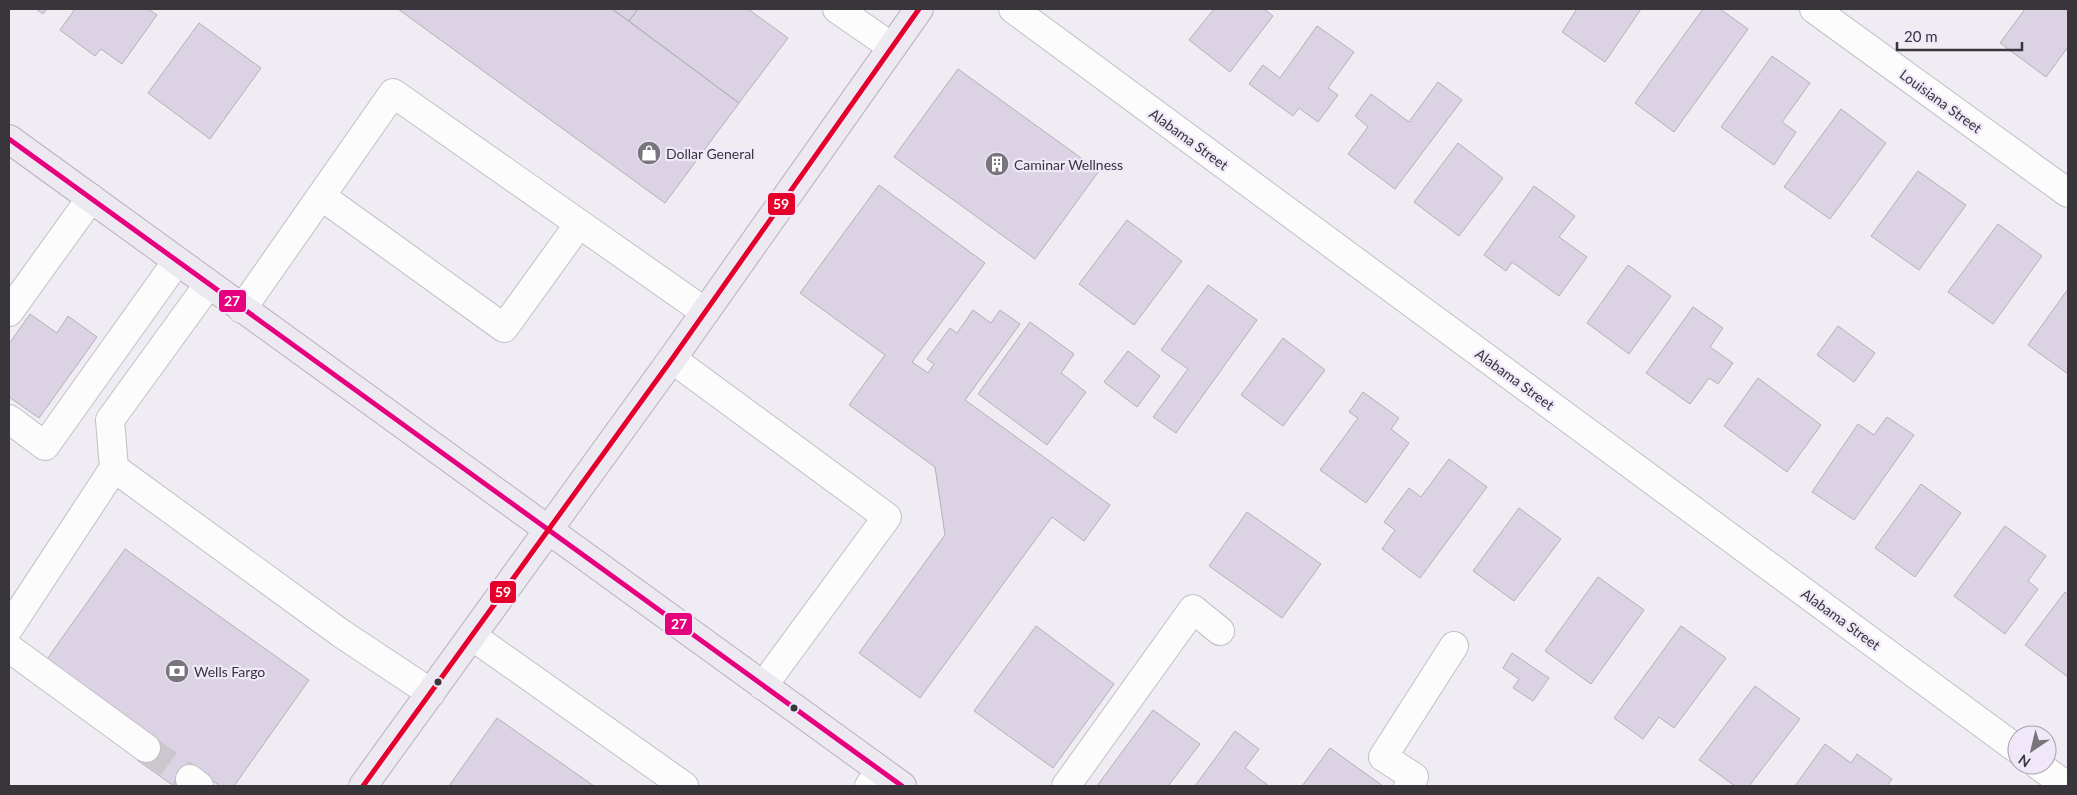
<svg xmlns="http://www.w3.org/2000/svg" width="2077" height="795" viewBox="0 0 2077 795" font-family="Lato,sans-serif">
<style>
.building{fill:#dbd3e3;stroke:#b3b0b6}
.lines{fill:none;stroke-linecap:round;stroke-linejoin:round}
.minor-tunnel{stroke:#cbc7cf;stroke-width:28;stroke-dasharray:28 14;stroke-linecap:butt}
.minor-casing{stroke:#c2bfc5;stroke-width:30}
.major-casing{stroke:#b8b0bf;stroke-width:30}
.minor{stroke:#fdfcfd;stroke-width:28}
.major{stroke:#ede9f1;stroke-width:28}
.bus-1-casing{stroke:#f0e8f8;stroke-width:9}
.bus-2-casing{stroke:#f0e8f8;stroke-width:9}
.bus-1{stroke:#e5007d;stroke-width:5}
.bus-2{stroke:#e4002b;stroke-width:5}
.bus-dot{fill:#38353b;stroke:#f0e8f8;stroke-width:2}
.labels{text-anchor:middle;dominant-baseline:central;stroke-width:4.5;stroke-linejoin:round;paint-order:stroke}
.street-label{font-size:14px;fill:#38353b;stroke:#f0e8f8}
.poi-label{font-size:14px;fill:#38353b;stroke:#f0e8f8;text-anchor:start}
.line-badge{stroke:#f0e8f8;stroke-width:2}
.badge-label{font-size:14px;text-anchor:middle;font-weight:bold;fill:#fff}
</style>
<rect width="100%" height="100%" fill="#f0ecf4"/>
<!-- building -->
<path class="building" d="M36,9H47L43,14Z
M75,9H148L157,15L122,64L101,49L95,56L60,30Z
M398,9H612L739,103L665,203Z
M612,9H638L629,21Z
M638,9H748L788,38L739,103L629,21Z
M1214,9H1264L1273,16L1230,72L1189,40Z
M1577,9H1641L1605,62L1562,32Z
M1703,9H1720L1748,29L1674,132L1635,103Z
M2025,9H2068V47L2046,77L2000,43Z
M199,23L261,68L210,139L148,93Z
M1317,26L1354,52L1328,88L1338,95L1318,122L1299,108L1293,116L1249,84L1263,65L1280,78Z
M1772,56L1810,83L1782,122L1796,132L1774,165L1721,127Z
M958,69L1099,171L1035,259L894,157Z
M1438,82L1462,100L1395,189L1348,154L1368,127L1355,116L1371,94L1409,122Z
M1841,109L1886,143L1830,219L1784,187Z
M1458,143L1503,178L1459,236L1414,202Z
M1918,171L1966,205L1919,270L1871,236Z
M879,185L985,263L912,362L928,373L934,364L927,359L950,328L957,333L973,310L991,323L1000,310L1020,324L965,400L1110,505L1084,541L1052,517L920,698L859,653L945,535L935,467L849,405L885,355L800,293Z
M1534,186L1575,216L1559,237L1587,257L1559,296L1512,262L1506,271L1484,255Z
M1127,220L1182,261L1134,325L1079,284Z
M1998,224L2042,256L1993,324L1948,292Z
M1628,265L1671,296L1629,354L1587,323Z
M1208,285L1257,320L1176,433L1153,417L1188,369L1161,350Z
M2068,289V374L2028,345Z
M1693,307L1723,328L1710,347L1733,363L1718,384L1709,378L1690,404L1646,373Z
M30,314L57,333L68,316L97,337L39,418L9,397V344Z
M1030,322L1074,354L1061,373L1086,392L1047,445L978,394Z
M1838,326L1875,353L1854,382L1817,355Z
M1283,338L1325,370L1283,426L1241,395Z
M1128,351L1160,376L1137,407L1104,382Z
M1758,378L1821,425L1787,472L1724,426Z
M1363,392L1399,418L1391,429L1409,443L1366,503L1320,470L1358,418L1349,412Z
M1887,417L1914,435L1854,520L1812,492L1858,424L1874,435Z
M1449,459L1487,487L1420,578L1382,549L1395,530L1384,522L1409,488L1421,497Z
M1921,484L1961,513L1915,577L1875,548Z
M1519,508L1561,539L1514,601L1473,571Z
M1247,512L1321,564L1282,618L1209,566Z
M2005,526L2046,556L2028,581L2038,589L2005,634L1954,596Z
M125,549L309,680L234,786H220L197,770L185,786H174L137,760L153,738L45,662Z
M1598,577L1644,610L1591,684L1545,651Z
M2065,592L2068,595V677L2025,645Z
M1036,626L1114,684L1053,768L974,711Z
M1681,626L1726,658L1674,728L1659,717L1643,739L1614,718Z
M1512,653L1549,678L1533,701L1513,688L1519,679L1503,668Z
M1755,686L1800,719L1749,786H1735L1699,760Z
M1153,710L1200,744L1168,786H1097Z
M497,718L594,786H449Z
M1235,731L1259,749L1245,768L1269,786H1195Z
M1825,744L1851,763L1857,754L1892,779L1887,786H1795Z
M1330,748L1383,786H1302Z"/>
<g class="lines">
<!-- minor-tunnel -->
<path class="minor-tunnel" d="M146,748L190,779"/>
<!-- minor casing -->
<g class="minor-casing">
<path id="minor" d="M837,9L892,47
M1013,9L2017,749
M1814,9L2068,193
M321,196L504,328L579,224
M242,309L393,93L705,312
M9,312L91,198
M672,359L887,517L763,686
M9,419L45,446L177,261
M114,468L342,634L431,693
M9,628L114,468L110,420L208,285
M472,636L684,786
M9,648L146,748
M2038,765L2067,786
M190,779L199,786
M869,786L880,771
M1066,786L1193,609L1220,631
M1408,786L1414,777L1383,757L1454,646"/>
</g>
<!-- major casing -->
<g class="major-casing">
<path id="major" d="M9,139L902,786
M363,786L672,359L919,9"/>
</g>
<!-- minor -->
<use href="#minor" class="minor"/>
<!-- major -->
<use href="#major" class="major"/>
<!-- bus-1 casing -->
<g class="bus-1-casing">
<path id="bus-1" d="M9,139L902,786"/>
</g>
<!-- bus-2 casing -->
<g class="bus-2-casing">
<path id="bus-2" d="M363,786L672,359L919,9"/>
</g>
<!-- bus-1 -->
<use href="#bus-1" class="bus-1"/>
<!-- bus-2 -->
<use href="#bus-2" class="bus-2"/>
</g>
<!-- icons -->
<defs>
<g id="shop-disc" transform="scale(1.25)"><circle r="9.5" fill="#78757c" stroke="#f0e8f8"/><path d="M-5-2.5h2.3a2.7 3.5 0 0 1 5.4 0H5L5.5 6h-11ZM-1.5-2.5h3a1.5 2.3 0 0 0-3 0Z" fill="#fff"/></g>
<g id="building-disc" transform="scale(1.25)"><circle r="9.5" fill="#78757c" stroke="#f0e8f8"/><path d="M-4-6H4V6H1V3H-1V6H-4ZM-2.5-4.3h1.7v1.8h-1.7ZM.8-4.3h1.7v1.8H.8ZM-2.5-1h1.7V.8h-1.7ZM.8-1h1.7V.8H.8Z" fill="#fff"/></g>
<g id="bank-disc" transform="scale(1.25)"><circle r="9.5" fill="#78757c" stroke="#f0e8f8"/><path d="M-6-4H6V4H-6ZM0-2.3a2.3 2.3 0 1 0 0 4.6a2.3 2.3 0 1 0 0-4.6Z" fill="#fff"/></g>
</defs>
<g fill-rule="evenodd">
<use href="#shop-disc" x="649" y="153"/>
<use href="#building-disc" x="997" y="164"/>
<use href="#bank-disc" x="177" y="671"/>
</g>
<!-- markers -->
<g class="bus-dot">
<circle cx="438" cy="682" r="4.5"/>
<circle cx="794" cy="708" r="4.5"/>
</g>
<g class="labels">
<!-- street labels -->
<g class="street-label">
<text transform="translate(1941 101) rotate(36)">Louisiana Street</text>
<text transform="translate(1189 139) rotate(36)">Alabama Street</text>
<text transform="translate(1515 379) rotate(36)">Alabama Street</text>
<text transform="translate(1841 619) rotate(36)">Alabama Street</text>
</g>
<!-- poi labels -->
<g class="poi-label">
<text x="666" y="153">Dollar General</text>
<text x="1014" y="164">Caminar Wellness</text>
<text x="194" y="671">Wells Fargo</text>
</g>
</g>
<g class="line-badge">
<rect x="767" y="192" width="29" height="24" rx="5" fill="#e4002b"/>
<rect x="218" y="289" width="29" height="24" rx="5" fill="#e5007d"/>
<rect x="489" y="580" width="28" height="24" rx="5" fill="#e4002b"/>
<rect x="664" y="612" width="29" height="24" rx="5" fill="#e5007d"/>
</g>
<g class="badge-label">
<text x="781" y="209">59</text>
<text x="232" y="306">27</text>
<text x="503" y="597">59</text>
<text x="679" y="629">27</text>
</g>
<!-- border -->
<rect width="2077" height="795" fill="none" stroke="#38353b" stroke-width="20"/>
<!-- north arrow -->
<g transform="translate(2032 750) rotate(215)"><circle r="24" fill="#f0e8f8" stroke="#a6a0ac"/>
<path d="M0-4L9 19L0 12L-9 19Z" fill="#78757c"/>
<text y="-8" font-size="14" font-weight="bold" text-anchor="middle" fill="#38353b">N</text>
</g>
<!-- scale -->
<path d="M1897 42v8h125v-8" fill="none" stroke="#38353b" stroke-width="2.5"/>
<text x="1904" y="42" font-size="15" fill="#38353b" stroke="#f0e8f8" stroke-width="4" paint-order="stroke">20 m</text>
</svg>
